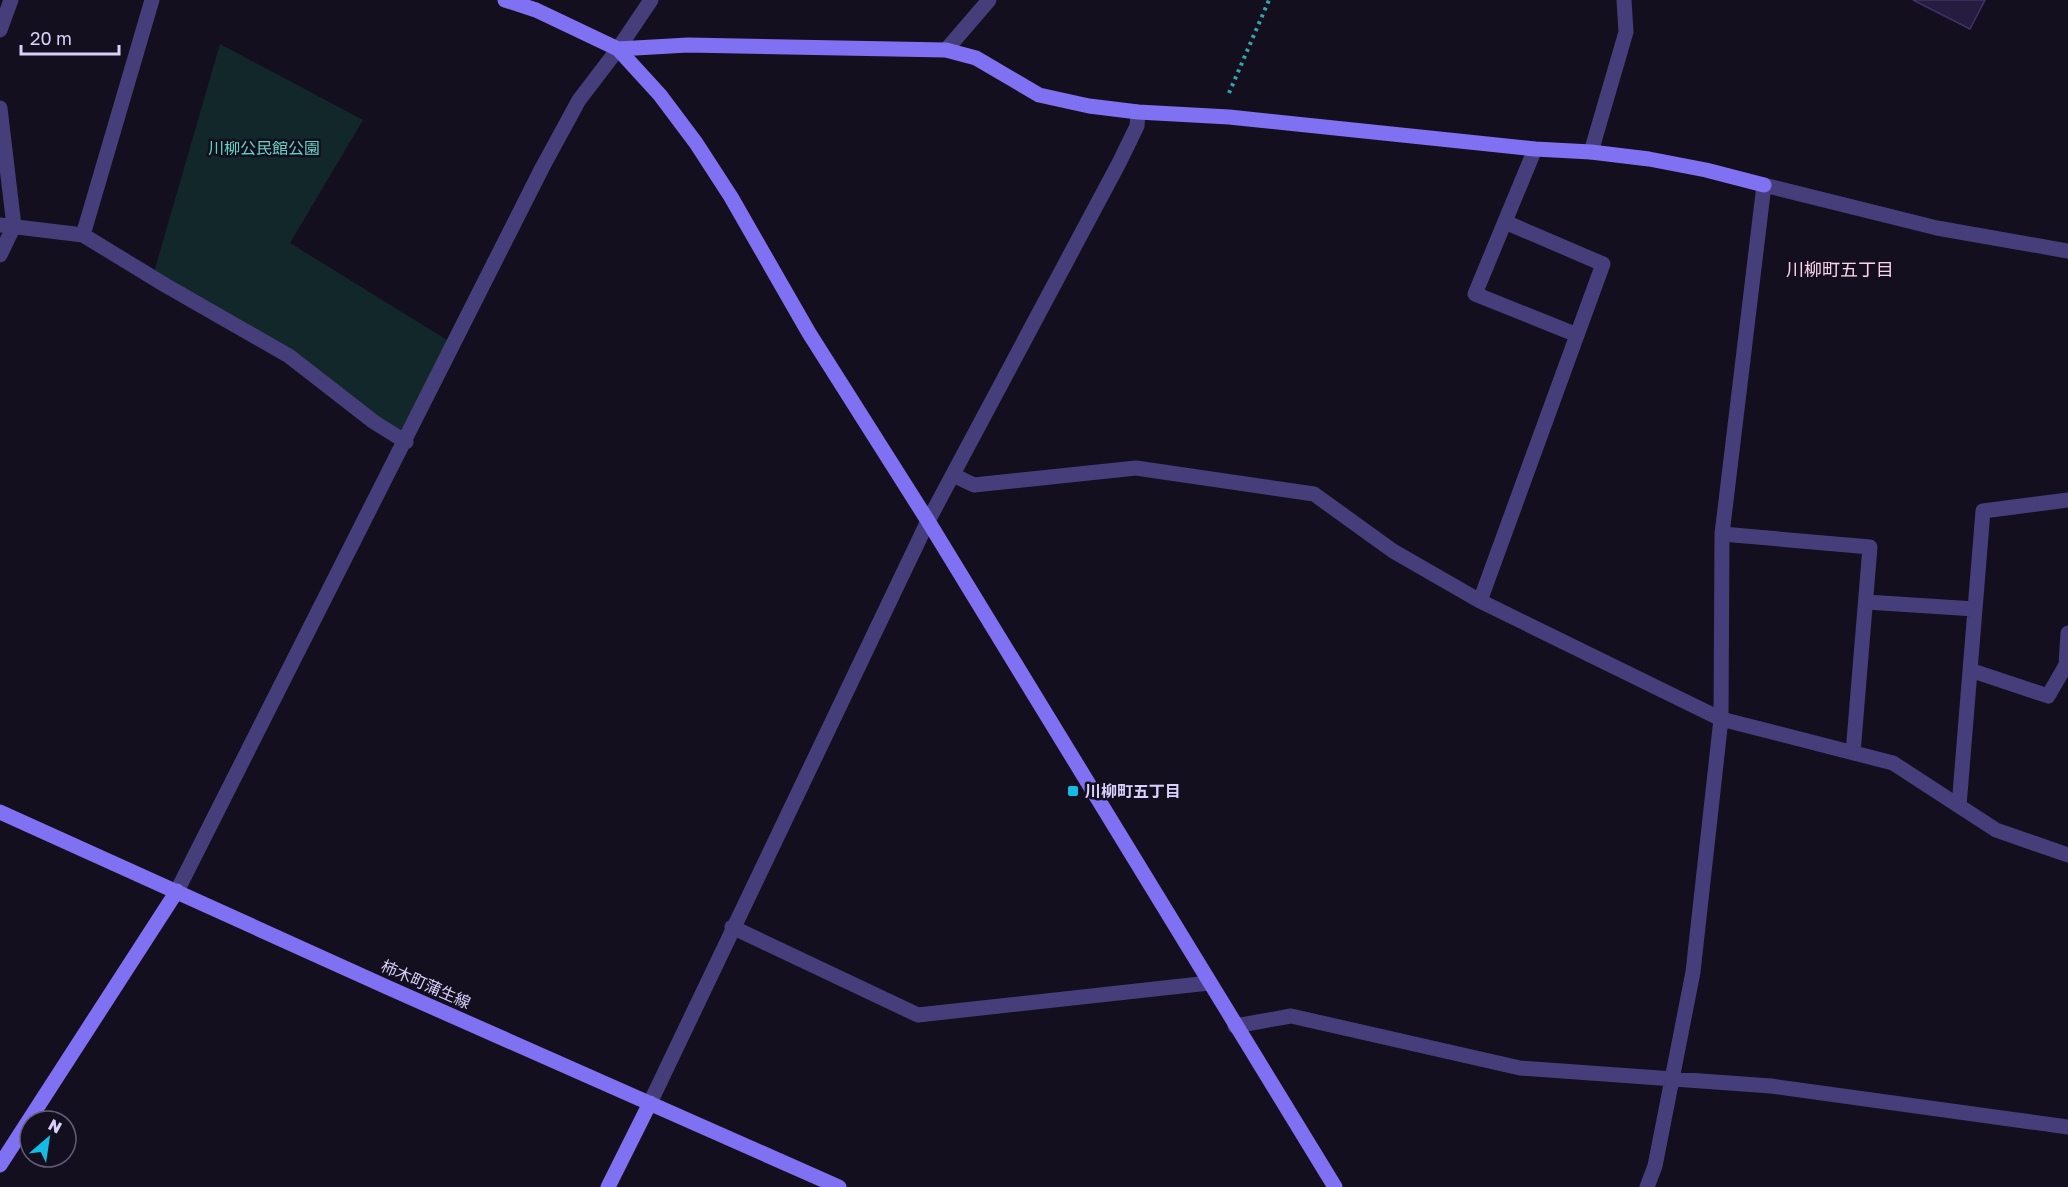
<svg xmlns="http://www.w3.org/2000/svg" width="2068" height="1187" viewBox="0 0 2068 1187" font-family="'Golos Text','Noto Sans JP',sans-serif">
<style>
.green{fill:#122729}
.building{fill:#261c3f;stroke:#413168;stroke-width:1.5}
.lines{fill:none;stroke-linecap:round;stroke-linejoin:round}
.path{stroke:#39a4a7;stroke-width:4;stroke-dasharray:3 4.5;stroke-linecap:butt}
.lane{stroke:#463e7a;stroke-width:15}
.street{stroke:#463e7a;stroke-width:15}
.secondary{stroke:#8071f2;stroke-width:15}
.poi-dot{fill:#14bce3;stroke:#130f1f;stroke-width:2}
.labels{text-anchor:middle;dominant-baseline:central;stroke-width:5;stroke-linejoin:round;paint-order:stroke}
.park-label{font-size:16px;fill:#64d4c2;stroke:#130f1f}
.poi-label{font-size:16px;font-weight:bold;fill:#dad1fb;stroke:#130f1f;text-anchor:start}
.street-label{font-size:16px;fill:#dad1fb;stroke:#130f1f}
.neighbourhood-label{font-size:18px;fill:#fbd3e9;stroke:#130f1f}
</style>
<rect width="100%" height="100%" fill="#130f1f"/>
<!-- green -->
<path class="green" d="M220,44L363,120L290,243L452,343L403,434L154,272Z"/>
<!-- building -->
<path class="building" d="M1913,0H1985L1970,29Z"/>
<g class="lines">
<!-- path -->
<path class="path" d="M1229,93L1269,0"/>
<!-- lane -->
<path class="lane" d="M732,927L918,1015L1209,983"/>
<!-- street -->
<path class="street" d="M0,30L11,0
M946,50L989,0
M0,108L14,226L0,255
M1535,149L1475,294L1577,335
M1591,152L1626,32L1624,0
M0,225L83,235L165,285L289,356L374,422L406,442
M83,235L152,0
M953,475L974,485L1136,468L1314,494L1393,551L1480,601L1721,719L1893,763L1996,830L2068,855
M1722,534L1870,547L1853,753
M1480,601L1603,264L1505,222
M1866,602L1975,609
M1970,670L2048,696L2066,665L2068,633
M1959,806L1983,511L2068,500
M177,891L542,168L579,100L618,49L651,0
M1235,1026L1291,1016L1520,1068L1771,1086L2068,1127
M650,1103L928,521L1119,163L1137,126L1138,112
M1647,1187L1655,1166L1693,972L1721,719L1722,534L1764,185L1937,228L2068,251"/>
<!-- secondary -->
<path class="secondary" d="M505,0L536,10L618,49L660,95L696,143L731,197L809,333L928,521L1335,1187
M618,49L688,45L946,50L976,58L1039,95L1089,106L1138,112L1229,117L1535,149L1591,152L1649,159L1706,170L1764,185
M0,812L389,988L839,1187
M0,1165L177,891
M608,1187L650,1103"/>
</g>
<!-- markers -->
<rect class="poi-dot" x="1067" y="785" width="12" height="12" rx="3"/>
<g class="labels">
<!-- park labels -->
<g class="park-label">
<text x="264" y="148">川柳公民館公園</text>
</g>
<!-- poi labels -->
<g class="poi-label">
<text x="1085" y="791">川柳町五丁目</text>
</g>
<!-- street labels -->
<g class="street-label">
<text transform="translate(426 984) rotate(24)">柿木町蒲生線</text>
</g>
<!-- neighbourhood labels -->
<g class="neighbourhood-label">
<text x="1840" y="269">川柳町五丁目</text>
</g>
</g>
<!-- north arrow -->
<g transform="translate(48 1139) rotate(29)"><circle r="28" fill="#130f1f" stroke="#635d77" stroke-width="1.5"/>
<path d="M0-4.5L10 22L0 15L-10 22Z" fill="#14bce3"/>
<text y="-9" font-size="16" font-weight="bold" text-anchor="middle" fill="#dad1fb">N</text>
</g>
<!-- scale -->
<path d="M21 45v9h98v-9" fill="none" stroke="#dad1fb" stroke-width="3"/>
<text x="30" y="45" font-size="18" fill="#dad1fb" stroke="#130f1f" stroke-width="4.5" paint-order="stroke">20 m</text>
</svg>
